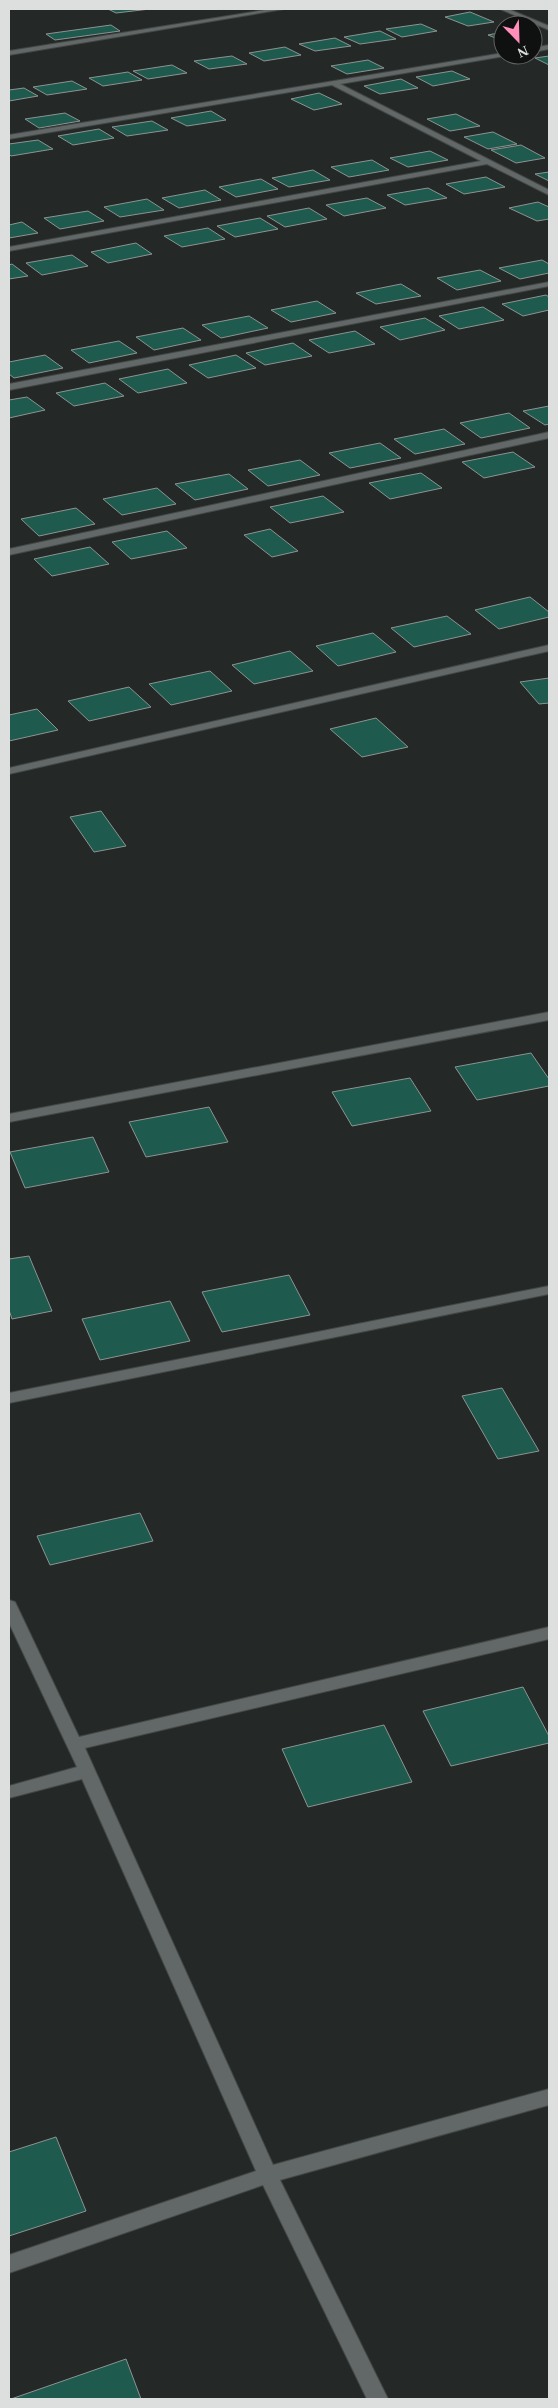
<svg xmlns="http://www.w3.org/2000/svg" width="558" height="2408" viewBox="0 0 558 2408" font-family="'Times New Roman',serif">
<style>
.building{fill:#1e5a4d;stroke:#8d9391}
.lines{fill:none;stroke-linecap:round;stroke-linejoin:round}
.minor-casing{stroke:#434746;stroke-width:2}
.minor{fill:#626867;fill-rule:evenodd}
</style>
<rect width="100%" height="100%" fill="#242927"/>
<!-- building -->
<path class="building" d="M108,9H150L116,13Z
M470,12L494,22L468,26L445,17Z
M421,24L437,31L402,37L386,29Z
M111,25L120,31L55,40L46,34Z
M380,31L396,39L360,44L344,37Z
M503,32V41L488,35Z
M335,38L351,46L315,51L299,44Z
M285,47L301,55L264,61L249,53Z
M232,56L247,64L209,69L194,61Z
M549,56V65L535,58Z
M368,60L384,68L347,74L331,66Z
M172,65L187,73L148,79L133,71Z
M452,71L470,79L433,86L416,77Z
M128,72L142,80L103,86L89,78Z
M401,79L418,88L380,94L364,86Z
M72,81L87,89L47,95L33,87Z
M24,88L38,96L9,101V90Z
M319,93L342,104L314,110L291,99Z
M211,111L226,120L187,126L171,118Z
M65,113L80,121L39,128L25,119Z
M456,114L480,126L450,131L427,119Z
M152,121L168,130L127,136L112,127Z
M99,129L114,138L73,145L58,136Z
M493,132L517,144L488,149L464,137Z
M38,140L53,149L11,156L9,154V144Z
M521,145L545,158L516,163L491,150Z
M430,151L448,160L408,167L390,158Z
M372,160L389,170L349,177L331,167Z
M313,170L330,180L289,187L272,178Z
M549,172V181L535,174Z
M486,177L505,187L464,194L446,184Z
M261,179L278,189L236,197L219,187Z
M428,188L447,198L405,205L387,195Z
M205,190L221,200L179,208L162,198Z
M367,198L386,208L344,216L326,205Z
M147,199L164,210L120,217L104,207Z
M538,202L549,207V219L537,221L509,208Z
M309,208L327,219L285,227L267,216Z
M88,211L104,221L60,229L44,218Z
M260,218L278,229L235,237L217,226Z
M22,222L38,233L9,238V225Z
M208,228L225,239L182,247L164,236Z
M136,243L152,254L108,263L91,252Z
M72,255L88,266L42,275L26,263Z
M542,260L549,264V273L520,279L499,268Z
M12,264L28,276L9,279V265Z
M480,270L501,281L457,290L437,278Z
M401,284L421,296L376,304L356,293Z
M546,295L549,297V310L523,316L502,304Z
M317,301L336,313L291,322L271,310Z
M483,307L504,320L459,329L439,316Z
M249,316L268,328L221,338L202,325Z
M425,318L445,330L400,340L380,327Z
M183,328L201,340L154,350L136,337Z
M355,331L375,344L329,353L309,340Z
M119,341L137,353L89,363L71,350Z
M293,343L312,356L265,365L246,353Z
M45,355L63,368L14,378L9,374V362Z
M236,355L256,368L208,378L189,365Z
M168,369L187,383L138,393L119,379Z
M105,383L124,396L74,406L56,393Z
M27,397L45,410L9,418V400Z
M549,406V424L545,425L523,411Z
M509,413L530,428L481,438L460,423Z
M444,429L465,444L415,454L394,439Z
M380,443L401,458L350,468L329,453Z
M513,452L535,467L484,478L462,462Z
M300,460L320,475L268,486L248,470Z
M421,473L442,488L390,499L369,483Z
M229,474L248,489L195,500L175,484Z
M157,488L176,504L122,515L103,499Z
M323,496L344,512L290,523L270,507Z
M76,508L95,524L39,536L21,519Z
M270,529L298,551L272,557L244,535Z
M167,531L187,548L131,559L112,542Z
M90,547L109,564L52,576L34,559Z
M530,597L549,612V617L499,629L475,610Z
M447,616L471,634L414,647L391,628Z
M373,633L396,652L338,666L316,646Z
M290,651L313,671L254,684L232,665Z
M210,671L232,691L171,705L149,684Z
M549,678V703L539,704L520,682Z
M129,687L151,707L89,721L68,701Z
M37,709L58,730L9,741V715Z
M376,718L408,747L362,757L330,729Z
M101,811L126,846L94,852L70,817Z
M531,1053L549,1079V1086L477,1100L455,1067Z
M410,1078L431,1111L352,1126L332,1092Z
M209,1107L228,1142L146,1157L129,1122Z
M93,1137L109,1172L25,1188L10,1152Z
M29,1256L52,1311L12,1319L9,1310V1259Z
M289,1275L310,1315L222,1332L202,1292Z
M170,1301L190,1341L100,1360L82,1319Z
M502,1388L539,1451L498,1459L462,1396Z
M140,1513L153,1541L50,1565L37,1536Z
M523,1687L549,1736V1743L451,1766L423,1711Z
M384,1725L412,1782L308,1807L282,1749Z
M56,2137L86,2211L9,2236V2152Z
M126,2359L141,2399H11Z"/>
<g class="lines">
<!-- minor casing -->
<g class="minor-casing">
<path id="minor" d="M271,9H284L9,55V51Z
M500,9H508L549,26V30Z
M549,45V49L533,52V48Z
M503,53L505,56L340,84L549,190V195L487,164L9,251V247L481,161L332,85L9,139V135Z
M549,282V286L9,390V384Z
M549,432V438L9,555V549Z
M549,645V651L9,774V768Z
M549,1012V1020L9,1122V1114Z
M549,1286V1294L9,1403V1393Z
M9,1600L15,1602L17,1606L79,1737L549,1627V1639L85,1748L273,2165L549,2089V2105L280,2180L388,2399H367L263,2185L9,2273V2255L256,2171L82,1779L9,1798V1786L77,1767L9,1623Z"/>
</g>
<!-- minor -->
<use href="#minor" class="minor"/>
</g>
<!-- border -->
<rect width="558" height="2408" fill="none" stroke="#dcdfde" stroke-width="20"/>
<!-- north arrow -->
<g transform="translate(518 40) rotate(157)"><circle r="24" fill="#0f1110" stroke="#616362"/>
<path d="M0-4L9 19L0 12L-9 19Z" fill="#ff8eba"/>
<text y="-8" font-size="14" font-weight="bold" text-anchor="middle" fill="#dcdfde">N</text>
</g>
</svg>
